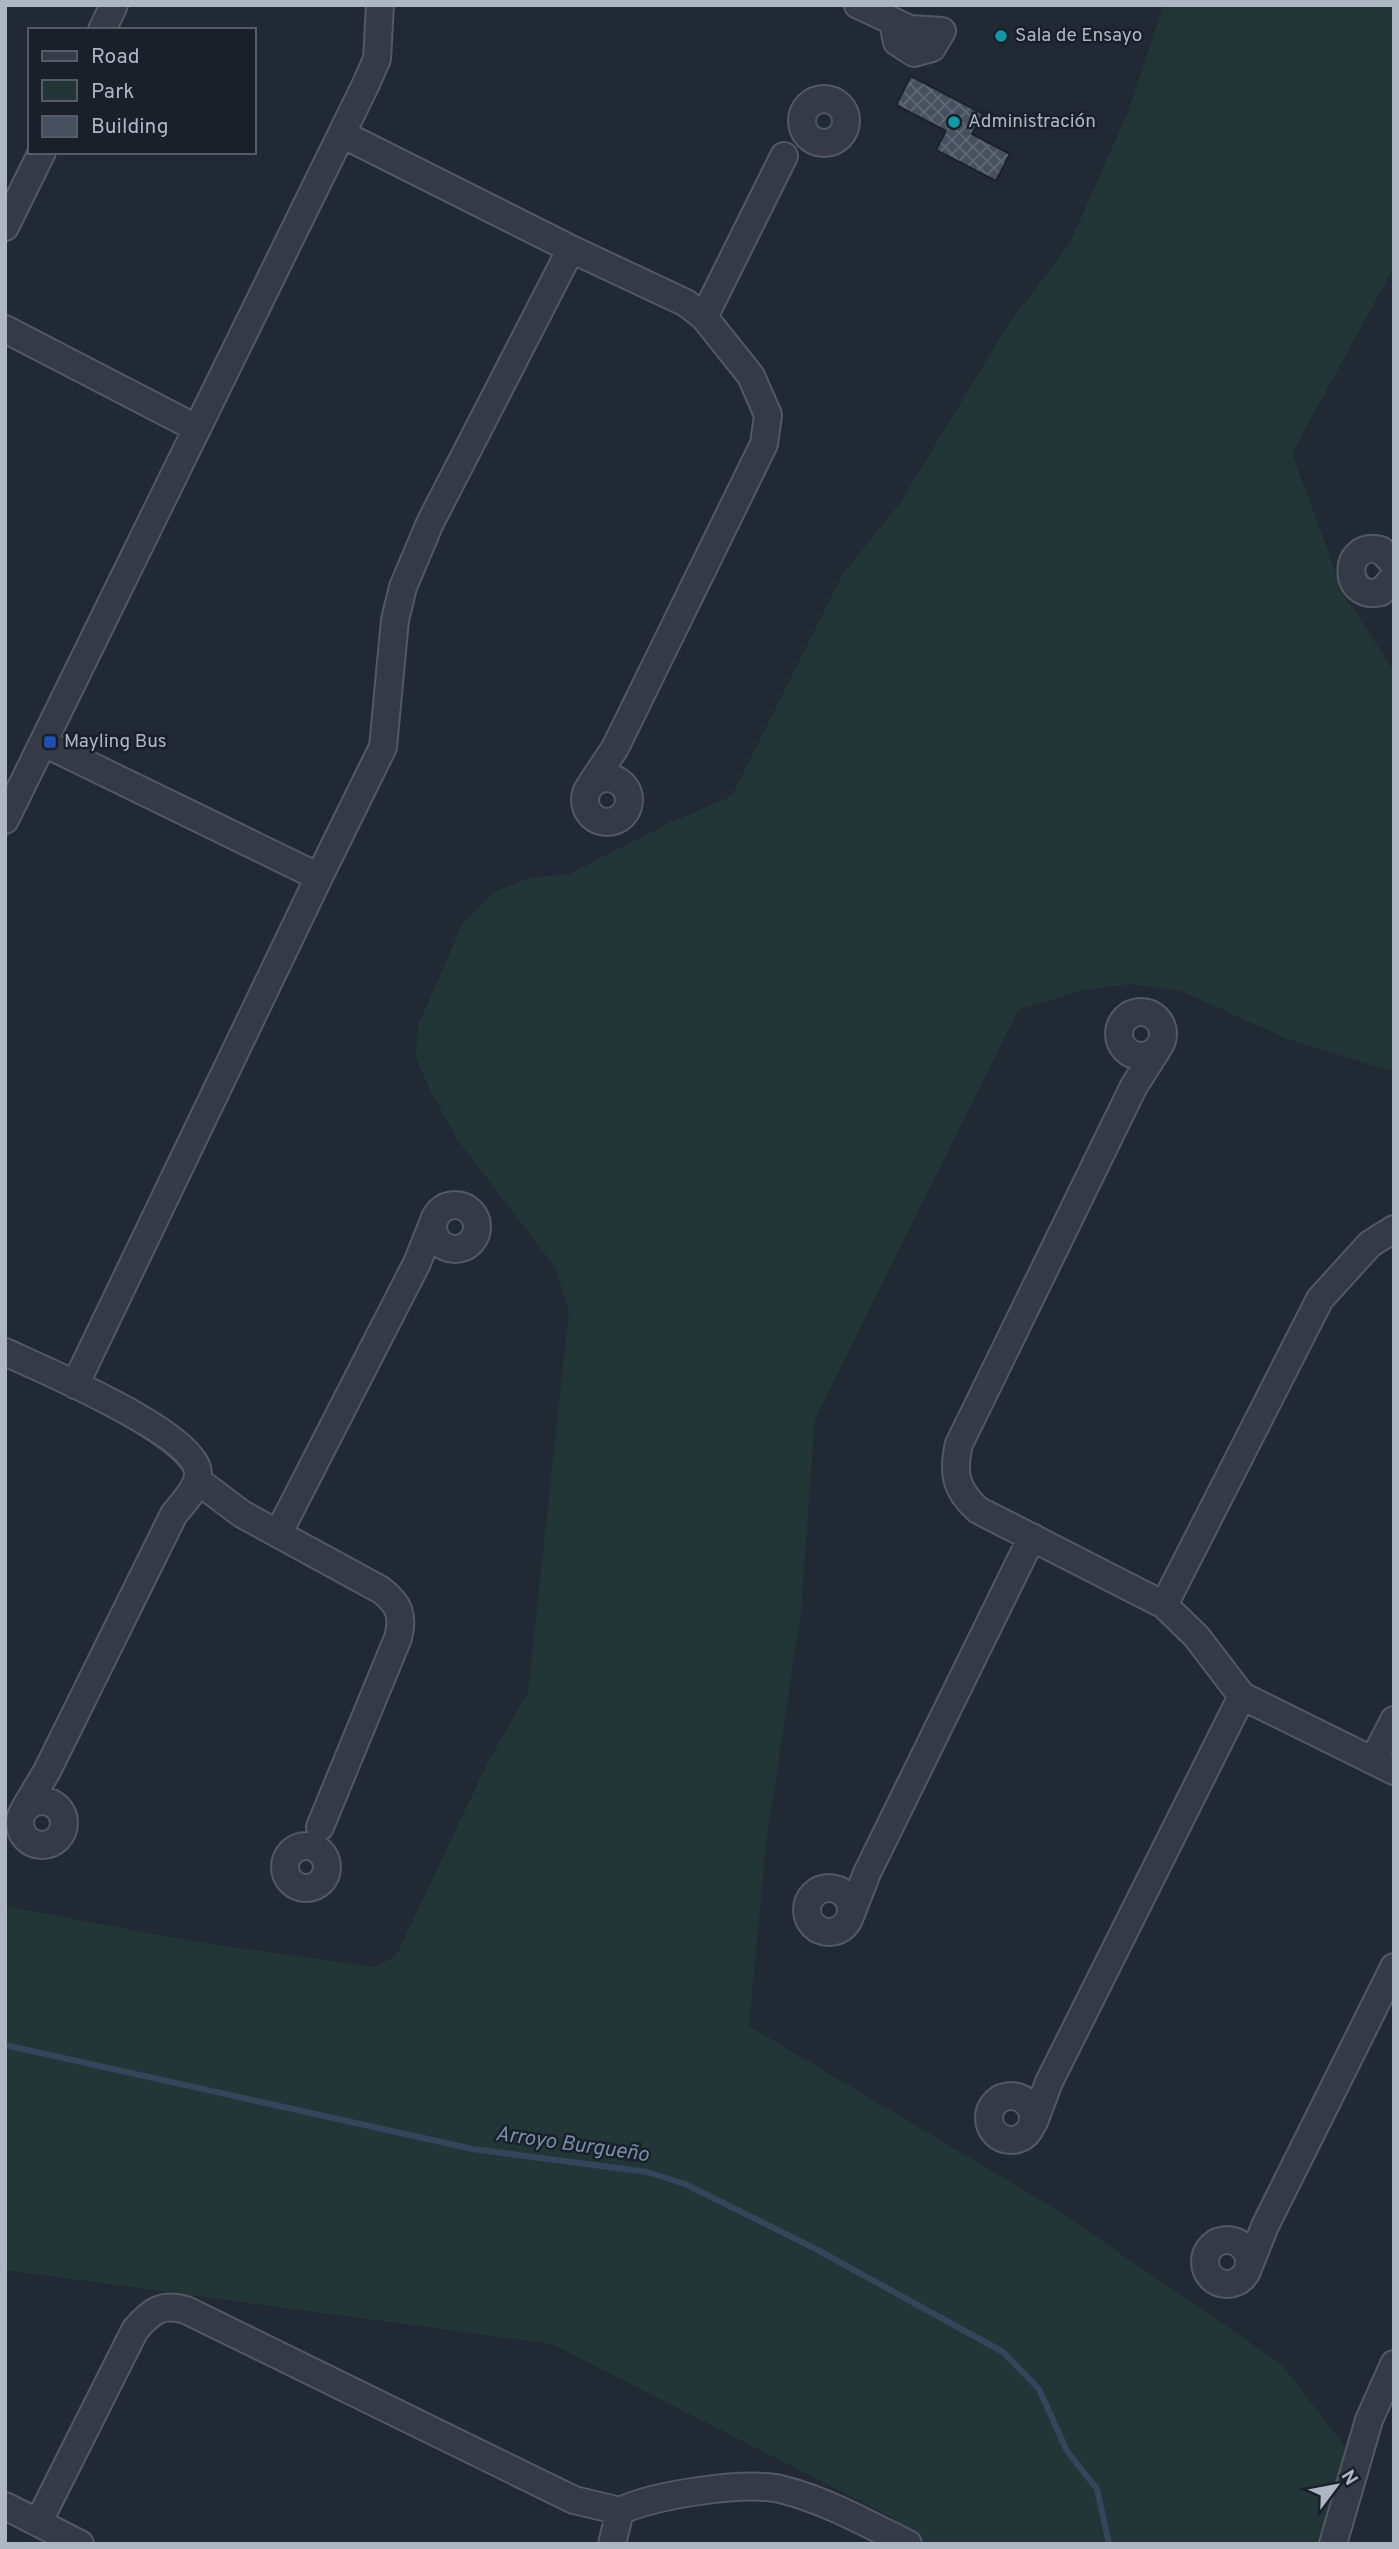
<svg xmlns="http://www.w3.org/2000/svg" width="1399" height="2549" viewBox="0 0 1399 2549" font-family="Overpass,sans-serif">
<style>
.green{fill:#233637}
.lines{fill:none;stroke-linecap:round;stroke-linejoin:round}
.stream{stroke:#35455c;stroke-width:6}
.building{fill:url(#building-cross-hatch);stroke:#1b222c;stroke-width:2}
.minor-casing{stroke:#515964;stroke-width:30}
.minor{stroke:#343b46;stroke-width:26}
.culture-dot{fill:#0f9aa8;stroke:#19202a;stroke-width:2.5}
.transit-dot{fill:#1a4fb4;stroke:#19202a;stroke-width:2.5}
.labels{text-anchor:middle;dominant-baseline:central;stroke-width:5;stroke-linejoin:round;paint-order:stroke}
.poi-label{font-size:19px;fill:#aeb6c3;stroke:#19202a;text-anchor:start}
.water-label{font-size:21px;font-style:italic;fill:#778daa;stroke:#19202a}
</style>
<defs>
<pattern id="building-cross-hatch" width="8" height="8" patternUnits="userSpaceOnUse" patternTransform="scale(1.75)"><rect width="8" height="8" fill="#47505f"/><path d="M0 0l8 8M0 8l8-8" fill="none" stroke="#5f6774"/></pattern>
</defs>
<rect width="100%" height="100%" fill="#212935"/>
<!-- green -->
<path class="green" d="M1164,5H1394V267L1292,453L1344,595L1394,671V1072L1290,1040L1181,991L1130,984L1083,990L1018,1010L815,1419L801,1611L766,1844L749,2026L1057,2210L1281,2364L1346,2448L1342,2480L1319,2544H929L888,2515L552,2344L5,2270V1906L196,1942L375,1967L396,1956L488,1762L528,1692L569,1311L555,1267L457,1139L429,1088L416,1057L418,1026L462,925L494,892L530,878L569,874L671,822L732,796L843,574L900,503L1008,325L1070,243L1128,112Z"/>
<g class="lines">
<!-- stream -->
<path class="stream" d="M5,2045L473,2149L647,2172L685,2184L814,2248L1003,2352L1039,2389L1067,2451L1097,2489L1109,2544"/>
</g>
<!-- building -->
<path class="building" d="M911,76L983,114L972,134L1010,154L996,181L936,150L946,131L896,105Z"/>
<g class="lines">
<!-- minor casing -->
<g class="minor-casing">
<path id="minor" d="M858,5L910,29L942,31L932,48L914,53L897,42L893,23
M102,30L114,5
M802 121a22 22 0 1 1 44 0a22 22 0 1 1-44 0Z
M342,134L571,249L686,303L704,317L751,376L768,415L764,444L615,748L591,784
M5,227L42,152
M704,317L784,156
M5,329L196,428
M1394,564L1381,550C1341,540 1342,602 1381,592L1394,577
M44,743L319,877L383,747L395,620L403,587L430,523L571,249
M585 800a22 22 0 1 1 44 0a22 22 0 1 1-44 0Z
M5,820L365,86L377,59L380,5
M1119 1034a22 22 0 1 1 44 0a22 22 0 1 1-44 0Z
M1157,1050L1134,1086L959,1444C952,1474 956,1490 978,1510L1164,1605L1196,1636L1242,1696L1394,1771
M433 1227a22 22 0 1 1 44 0a22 22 0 1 1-44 0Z
M5,1352C42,1369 196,1434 198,1473C199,1487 183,1503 174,1514L47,1771L25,1808
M75,1385L319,877
M198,1481L242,1514L381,1590C399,1604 404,1615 398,1638L320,1827
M278,1534L417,1263L433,1223
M1164,1605L1320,1299L1370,1244L1394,1229
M1373,1761L1394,1720
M20 1823a22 22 0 1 1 44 0a22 22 0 1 1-44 0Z
M285 1867a21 21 0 1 1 42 0a21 21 0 1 1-42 0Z
M807 1910a22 22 0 1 1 44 0a22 22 0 1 1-44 0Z
M851,1914L867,1873L1032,1537
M989 2118a22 22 0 1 1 44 0a22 22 0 1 1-44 0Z
M1034,2122L1049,2082L1242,1696
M1205 2262a22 22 0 1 1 44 0a22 22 0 1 1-44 0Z
M1249,2266L1265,2226L1394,1967
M5,2506L80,2544
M38,2523L135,2330C151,2311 162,2303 186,2310L574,2500L620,2511
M612,2544L620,2511C653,2495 748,2480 784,2490C827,2501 868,2524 908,2544
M1333,2544L1369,2420L1394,2364"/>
</g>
<!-- minor -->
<use href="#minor" class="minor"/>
</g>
<!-- markers -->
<g class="culture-dot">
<circle cx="1001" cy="36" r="7"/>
<circle cx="954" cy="122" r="7"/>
</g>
<rect class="transit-dot" x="43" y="735" width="14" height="14" rx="3.5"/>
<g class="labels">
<!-- poi labels -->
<g class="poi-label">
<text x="1015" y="36">Sala de Ensayo</text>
<text x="968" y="122">Administración</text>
<text x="64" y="742">Mayling Bus</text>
</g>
<!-- water labels -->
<g class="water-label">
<text transform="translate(572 2145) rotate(8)">Arroyo Burgueño</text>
</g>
</g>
<!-- border -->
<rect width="1399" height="2549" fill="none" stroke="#aeb6c3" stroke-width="14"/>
<!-- legend -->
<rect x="28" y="28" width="228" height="126" fill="#19202a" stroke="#555c67" stroke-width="2"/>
<rect x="42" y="51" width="35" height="10" fill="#343b46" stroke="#555c67" stroke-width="2"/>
<text x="91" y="63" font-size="21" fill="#aeb6c3">Road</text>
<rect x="42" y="80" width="35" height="21" fill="#233637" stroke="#555c67" stroke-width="2"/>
<text x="91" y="98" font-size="21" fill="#aeb6c3">Park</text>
<rect x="42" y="116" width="35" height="21" fill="#47505f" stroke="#555c67" stroke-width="2"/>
<text x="91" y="133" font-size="21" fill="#aeb6c3">Building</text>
<!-- north arrow -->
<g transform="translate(1336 2486) rotate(58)" stroke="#19202a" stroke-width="5" paint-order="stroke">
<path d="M0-5L12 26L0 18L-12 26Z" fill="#aeb6c3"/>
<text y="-10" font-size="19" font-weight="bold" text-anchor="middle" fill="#aeb6c3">N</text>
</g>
</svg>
